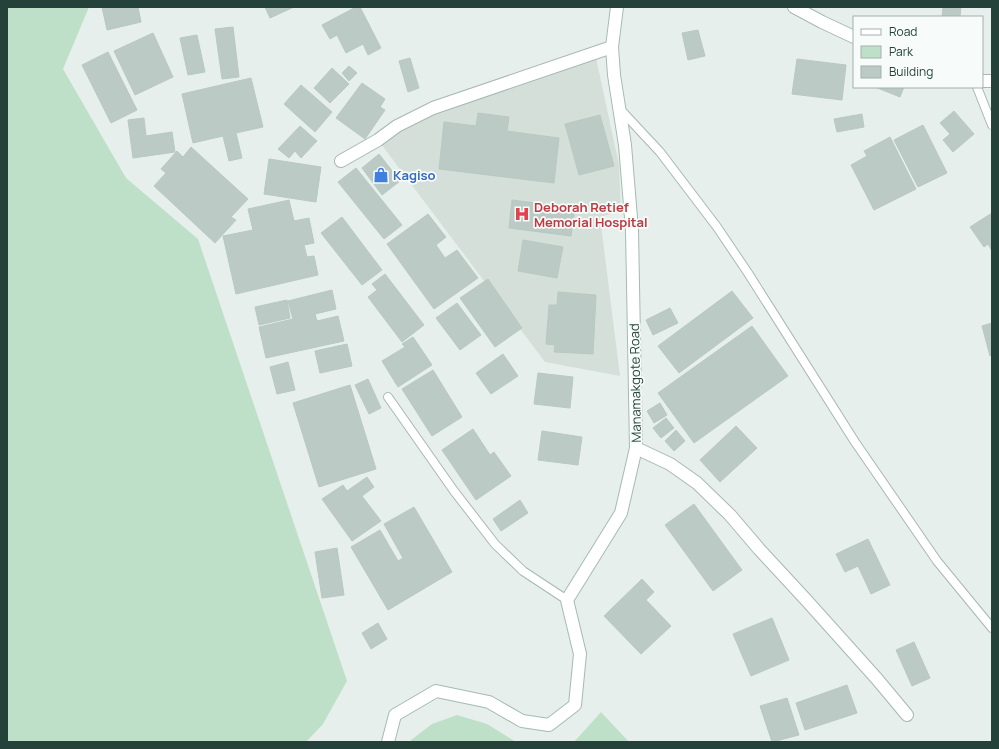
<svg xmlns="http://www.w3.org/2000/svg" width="999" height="749" viewBox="0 0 999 749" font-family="Manrope,sans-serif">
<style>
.built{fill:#d4dfda}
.green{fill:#bfe0c8}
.building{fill:#bbcac4;stroke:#b8c9c2}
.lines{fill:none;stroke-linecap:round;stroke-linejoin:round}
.lane-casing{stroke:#a8b8b2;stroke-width:10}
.street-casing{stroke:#a8b8b2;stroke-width:14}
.secondary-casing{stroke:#a4bbb3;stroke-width:14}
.lane{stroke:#fff;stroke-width:8}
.street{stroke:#fff;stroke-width:12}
.secondary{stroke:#fff;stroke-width:12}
.labels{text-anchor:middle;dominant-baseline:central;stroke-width:3.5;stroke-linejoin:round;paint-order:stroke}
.shop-label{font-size:13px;font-weight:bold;fill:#366cbe;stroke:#f7fbf9;text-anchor:start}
.health-label{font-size:13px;font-weight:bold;fill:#be3a42;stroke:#f7fbf9;text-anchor:start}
.street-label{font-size:13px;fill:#24423a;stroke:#f7fbf9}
</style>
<rect width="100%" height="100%" fill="#e6efeb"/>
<!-- built -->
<path class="built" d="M595,53L619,165L621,211L600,217L620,376L545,362L378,140L397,126Z"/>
<!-- green -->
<path class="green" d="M7,7H89L63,69L126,178L198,239L347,681L323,724L306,742H7Z
M601,712L629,742H574Z
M457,715L487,724L516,742H411V740L432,724Z"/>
<!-- building -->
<path class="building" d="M102,7H138L141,22L107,30Z
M265,7H294L270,18Z
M356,7H360L381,48L368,55L363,44L346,53L337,35L330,39L322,25Z
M943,7H961L960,17H942Z
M233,27L239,77L222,79L215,29Z
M698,30L705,56L688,60L682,33Z
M153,33L173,77L135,95L114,51Z
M197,35L205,72L188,75L180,38Z
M108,52L137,110L111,123L82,65Z
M410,58L419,88L408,92L399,61Z
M797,59L846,65L842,100L792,94Z
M349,66L357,73L349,81L342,73Z
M332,68L349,84L330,103L314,88Z
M251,78L263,127L236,133L242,158L229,161L223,136L193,143L182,94Z
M362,83L385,99L380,107L385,110L365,139L336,118Z
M301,85L332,112L315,132L284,104Z
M875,87H904L900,97Z
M954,111L974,134L953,152L943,140L950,134L940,123Z
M478,113L509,117L507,131L559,138L554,183L439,169L444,122L476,126Z
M862,114L864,127L837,132L834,119Z
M600,115L614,166L579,175L565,124Z
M144,118L146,136L172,132L175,152L133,158L128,120Z
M923,125L947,173L918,187L894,140Z
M300,126L317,141L301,158L295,151L289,158L278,149Z
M890,137L916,189L874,210L851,165L867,156L864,151Z
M191,147L248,199L231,217L236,220L215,243L154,186L166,173L161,169L177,151L183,157Z
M379,154L400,181L382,195L362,168Z
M269,159L321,167L316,202L264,194Z
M356,168L402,225L384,239L338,182Z
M289,200L294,221L309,218L314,243L304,245L307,257L314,256L318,275L236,294L223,236L253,230L248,209Z
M512,200L575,208L571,236L509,228Z
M992,213V251L988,244L984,247L970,227Z
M428,214L446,237L436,245L445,258L457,250L478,278L434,309L387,244Z
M342,217L382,270L362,285L321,233Z
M523,240L563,247L557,278L518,271Z
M385,274L424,325L402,342L368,297L377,290L372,284Z
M488,279L522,328L495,347L460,298Z
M332,290L336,309L315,314L317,321L338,316L344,341L266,358L259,327L293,319L288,301Z
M732,291L753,318L679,373L658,346Z
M558,292L596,295L593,354L554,352L555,345L546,344L549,305H557Z
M287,300L290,318L259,325L255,307Z
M457,303L481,335L460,350L436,318Z
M670,308L678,323L653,335L646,320Z
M992,323V355L990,356L982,326Z
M752,326L788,376L694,443L658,393Z
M413,337L432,365L398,387L382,361L405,347L402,344Z
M347,344L352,366L320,373L315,351Z
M503,354L518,376L491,394L476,373Z
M288,362L295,390L277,394L270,367Z
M433,370L462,417L432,436L402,389Z
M538,373L573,377L570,408L534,404Z
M368,379L381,408L369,414L355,385Z
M350,385L376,469L319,487L293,403Z
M660,403L667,415L654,423L647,411Z
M666,418L674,428L661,438L653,428Z
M736,426L757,448L720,482L700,460Z
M473,429L490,455L494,452L511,476L476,500L442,450Z
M676,430L685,441L674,451L665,441Z
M542,431L582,437L578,465L538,460Z
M367,477L374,487L362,496L381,521L352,541L322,499L343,485L347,491Z
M520,500L528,513L501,531L493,519Z
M694,504L742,570L713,591L665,525Z
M414,507L452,572L388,610L351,547L380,530L398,561L403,558L384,524Z
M868,539L890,585L871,594L858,566L845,572L836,554Z
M337,548L344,595L322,598L315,552Z
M642,579L654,592L646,600L671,626L641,654L604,616Z
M772,618L789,660L751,676L733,634Z
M378,623L387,639L371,649L362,633Z
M914,642L930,678L912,686L896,650Z
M847,685L857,713L805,730L796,703Z
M787,698L799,735L772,742L760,706Z"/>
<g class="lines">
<!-- lane casing -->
<g class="lane-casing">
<path id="lane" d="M977,87L992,125
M619,108L660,152L717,227L748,273L855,442L937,561L992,628
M388,397L454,491L495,544L523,571L567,600"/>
</g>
<!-- street casing -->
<g class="street-casing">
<path id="street" d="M794,7L822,22L854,37
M982,81H992
M341,161L378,140L397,126L433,108L612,47
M636,448L670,464L697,483L730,515L759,549L808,602L877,679L907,715"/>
</g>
<!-- secondary casing -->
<g class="secondary-casing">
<path id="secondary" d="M388,742L395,715L436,691L489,702L522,721L549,725L575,705L580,654L567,600L621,513L636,448L632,230L625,145L614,75L612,47L617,7"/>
</g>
<!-- lane -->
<use href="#lane" class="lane"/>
<!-- street -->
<use href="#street" class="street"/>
<!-- secondary -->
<use href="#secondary" class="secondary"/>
</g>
<!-- icons -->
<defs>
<g id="shop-bare" transform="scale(1.2)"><path d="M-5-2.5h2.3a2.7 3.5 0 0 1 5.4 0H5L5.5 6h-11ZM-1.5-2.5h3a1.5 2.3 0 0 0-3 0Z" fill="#3f7fe0" stroke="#f7fbf9" stroke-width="2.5" paint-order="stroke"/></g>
<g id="hospital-bare" transform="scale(1.2)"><path d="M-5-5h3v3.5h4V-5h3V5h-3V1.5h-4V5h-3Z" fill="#e0444e" stroke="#f7fbf9" stroke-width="2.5" paint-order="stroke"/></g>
</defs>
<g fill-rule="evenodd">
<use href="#shop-bare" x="381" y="175"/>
<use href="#hospital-bare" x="522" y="214"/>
</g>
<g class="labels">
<!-- shop labels -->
<g class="shop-label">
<text x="393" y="175">Kagiso</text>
</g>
<!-- health labels -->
<g class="health-label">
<text x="534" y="207">Deborah Retief<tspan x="534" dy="15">Memorial Hospital</tspan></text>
</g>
<!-- street labels -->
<g class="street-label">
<text transform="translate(635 383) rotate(-91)">Manamakgote Road</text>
</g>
</g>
<!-- border -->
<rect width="999" height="749" fill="none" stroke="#24423a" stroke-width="16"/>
<!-- legend -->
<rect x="853" y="16" width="130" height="72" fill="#f7fbf9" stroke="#a3b1ad"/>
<rect x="861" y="29" width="20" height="6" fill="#ffffff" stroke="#a3b1ad"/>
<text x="889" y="36" font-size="12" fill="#24423a">Road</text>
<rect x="861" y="46" width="20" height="12" fill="#bfe0c8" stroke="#a3b1ad"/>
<text x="889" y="56" font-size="12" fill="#24423a">Park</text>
<rect x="861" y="66" width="20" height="12" fill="#bbcac4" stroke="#a3b1ad"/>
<text x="889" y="76" font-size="12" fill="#24423a">Building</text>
</svg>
